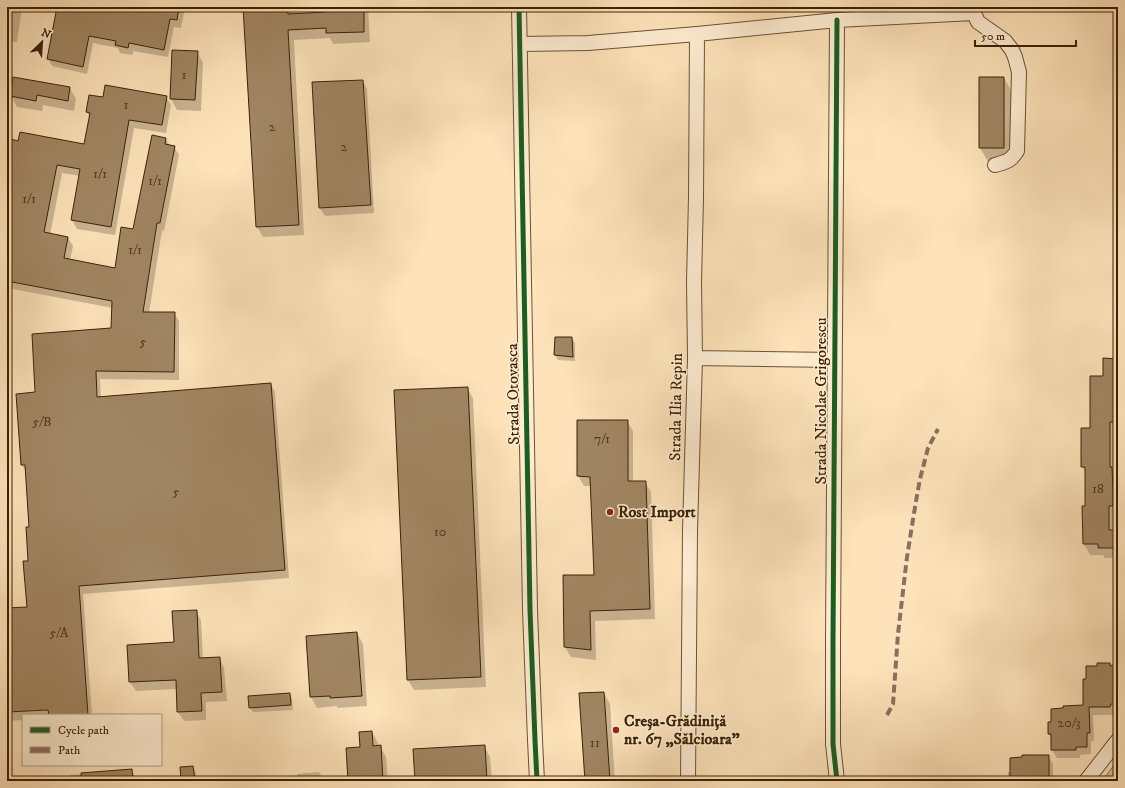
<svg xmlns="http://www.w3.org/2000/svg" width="1125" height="788" viewBox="0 0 1125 788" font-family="'IM FELL DW Pica',serif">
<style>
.green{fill:#ddc29b;stroke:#8c7250}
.shadow{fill:#0003}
.building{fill:#a18663;stroke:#3c2204}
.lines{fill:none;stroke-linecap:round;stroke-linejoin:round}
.minor-casing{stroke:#6c5232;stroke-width:16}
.minor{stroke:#feedd2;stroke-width:14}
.quiet{stroke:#8d6e63;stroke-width:4;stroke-dasharray:8 4;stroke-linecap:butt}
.cycleway-casing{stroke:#feedd2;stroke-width:8}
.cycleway{stroke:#1b5e20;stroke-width:5}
.poi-dot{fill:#8f2418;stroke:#feedd2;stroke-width:1.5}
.labels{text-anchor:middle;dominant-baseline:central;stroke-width:3;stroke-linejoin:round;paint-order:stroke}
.number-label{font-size:14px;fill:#553b1c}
.street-label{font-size:16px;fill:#3c2204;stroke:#feedd2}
.poi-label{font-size:16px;font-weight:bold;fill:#3c2204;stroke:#feedd2;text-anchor:start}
</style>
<rect width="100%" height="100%" fill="#fee3ba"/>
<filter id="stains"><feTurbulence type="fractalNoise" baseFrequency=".005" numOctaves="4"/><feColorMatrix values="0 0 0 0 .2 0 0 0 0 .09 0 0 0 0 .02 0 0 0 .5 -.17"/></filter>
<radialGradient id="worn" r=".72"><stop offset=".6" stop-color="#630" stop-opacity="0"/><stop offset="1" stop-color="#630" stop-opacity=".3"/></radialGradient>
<!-- green -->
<path class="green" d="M1118,760V781H1102Z"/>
<!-- shadow -->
<path class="shadow" d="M7,7H22L17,42L9,41L7,56Z
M58,7H185L181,28L174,27L168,57L133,51V55L120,53L118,48L93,43L87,74L52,66L48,58Z
M244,7H292V14L326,13V7H368L370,42L333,44L330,38L294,40L304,235L263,237L257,227Z
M197,52L203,63L201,111L177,110L171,99Z
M1004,78L1013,94L1012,164L989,163L980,148Z
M363,81L367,89L374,213L325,216L320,208Z
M70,88L76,99L74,111L43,105L42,111L17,107L11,96Z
M166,97L171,105L166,133L134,128L115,235L77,229L72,220L80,176L62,173L50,235L68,238L73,246L70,260L116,269L134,230L166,139L170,146L174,147L179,155L164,231L162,230L149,313H174L179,321V380L100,379L101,398L271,384L275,392L289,578L83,594L92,715H23V720L7,721V609L28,608L30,528L27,473L22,465L112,329L113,308L7,288V139L19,142L85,145L90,117L87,112L103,98Z
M572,338L575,343V361L558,360L555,355Z
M1118,360V433H1115V474L1118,479V516H1115V531H1117L1118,534V558H1105L1103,555H1090L1084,544L1083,507H1086V473L1082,466L1091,429L1104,377Z
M467,388L473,398L486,687L414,690L408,680Z
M578,421H627L633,431V482H645L651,492L655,619L595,621L596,660L571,657L565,647L595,576L592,486H584L578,476Z
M196,611L201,620L203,659L219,658L224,667L227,701L206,702V720L184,721L178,712L177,689L136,691L130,682L129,646L175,643Z
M357,633L363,644L367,706L337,708V706L317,708L311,697L307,637Z
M1098,664H1118V712H1115L1114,715H1093L1094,741H1091V754L1080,755V758H1057L1052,750V740L1049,734V723H1052L1084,706L1087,680L1098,667Z
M604,693L610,704L615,781H586Z
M289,694L292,699L293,710L253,712L250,707Z
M372,732L378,743V746H380L386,757L388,781H349Z
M484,746L490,757L492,781H416Z
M1048,756L1053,764V781H1008V772H1011Z
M193,767L196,772V781H182Z
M131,770L138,781H71L70,775Z
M319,772L324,781H298L297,774Z"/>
<!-- building -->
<path class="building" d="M57,7H179L177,20L170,19L164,50L129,43L128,48L115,45L116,41L89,36L83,67L47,59Z
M243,7H287L288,14L325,12V7H364V32L326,33V28L288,30L299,225L256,227Z
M172,50L198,51L195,100L170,99Z
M13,77L70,87L68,101L37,95L36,101L10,96Z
M979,77H1004V148H979Z
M363,80L371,205L319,208L312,82Z
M105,85L167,96L162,125L129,120L111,227L71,220L80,169L57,165L44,232L68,237L64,258L115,268L121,227L133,229L152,135L166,138L165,144L175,146L160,223H157L143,312H175L174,372L96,371L97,397L271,383L285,570L79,586L88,715H49L48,710L7,712V608L27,607L23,561H28L26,527H29L25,465H21L16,394L35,392L32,334L111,328L112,301L7,281V138L18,141L20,132L84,144L90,113L86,112L89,95L103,97Z
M555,337H572L573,357L554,355Z
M1103,358L1118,359V422H1110V467H1112L1113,490V506H1109V530H1117V548H1098V544H1083L1082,506H1085V467H1081V428H1090V376H1103Z
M468,387L481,677L407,680L394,390Z
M577,420H628V481H646L650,609L590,611L591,650L564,647L563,575H594L590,477L577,476Z
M197,610L199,658L220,657L222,692L201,693L202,711L177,712L176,680L129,682L127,645L174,642L172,611Z
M357,632L362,696L330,698V696L310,697L306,636Z
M1097,663H1110V666L1118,665V704H1111L1110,707H1089L1090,733H1087V747H1076V750H1051V734H1048V722H1051V709L1063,708V706L1083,705V679H1086V666H1097Z
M604,692L610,781H585L579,693Z
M290,693L291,705L249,708L248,696Z
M372,731L373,746L381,745L383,781H348L346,748L360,747L359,732Z
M485,745L487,781H415L413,749Z
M1022,755H1049V781H1010V758L1022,757Z
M193,766L195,781H181L180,767Z
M132,769L133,781H81V773Z"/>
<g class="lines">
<!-- minor casing -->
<g class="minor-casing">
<path id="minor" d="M519,7L530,610L535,740L537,781
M837,20L833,641V744L837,781
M520,44L588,43L697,34L837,20L974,13L978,22L1005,41L1012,50L1015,57L1019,72L1017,151C1011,161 1006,162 995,165
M695,358L835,360
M688,781L690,531L695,358L694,282L696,197L697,34
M1086,781L1118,740"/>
</g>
<!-- minor -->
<use href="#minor" class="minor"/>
<!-- quiet -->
<path class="quiet" d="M887,715L893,704L898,634L907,557L916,501L920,479L928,448L938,429"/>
<!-- cycleway casing -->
<g class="cycleway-casing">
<path id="cycleway" d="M519,7L530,610L535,740L537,781
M837,20L833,641V744L837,781"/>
</g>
<!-- cycleway -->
<use href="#cycleway" class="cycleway"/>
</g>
<!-- markers -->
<g class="poi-dot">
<circle cx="610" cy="512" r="4"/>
<circle cx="616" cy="730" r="4"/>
</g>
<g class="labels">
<!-- number labels -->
<g class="number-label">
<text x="184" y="75">1</text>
<text x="126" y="105">1</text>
<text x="272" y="127">2</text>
<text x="344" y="147">2</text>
<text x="100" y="174">1/1</text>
<text x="155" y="181">1/1</text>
<text x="29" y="199">1/1</text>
<text x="135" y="250">1/1</text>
<text x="143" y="342">5</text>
<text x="42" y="422">5/B</text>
<text x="602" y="439">7/1</text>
<text x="1098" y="489">18</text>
<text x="176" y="492">5</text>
<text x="440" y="532">10</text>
<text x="59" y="633">5/A</text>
<text x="1069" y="723">20/3</text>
<text x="595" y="743">11</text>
</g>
<!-- street labels -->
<g class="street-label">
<text transform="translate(513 394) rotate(-91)">Strada Otovasca</text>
<text transform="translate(821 401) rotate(-90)">Strada Nicolae Grigorescu</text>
<text transform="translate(676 407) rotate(-89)">Strada Ilia Repin</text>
</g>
<!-- poi labels -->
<g class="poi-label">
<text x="618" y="512">Rost Import</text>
<text x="624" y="721">Creșa-Grădiniță<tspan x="624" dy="18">nr. 67 „Sălcioara”</tspan></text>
</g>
</g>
<!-- margin -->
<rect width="1125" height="788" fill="none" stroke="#fee3ba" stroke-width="24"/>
<rect x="8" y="8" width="1109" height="772" fill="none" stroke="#3c2204" stroke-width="2"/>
<rect x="12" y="12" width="1101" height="764" fill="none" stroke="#3c2204"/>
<!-- legend -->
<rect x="22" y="714" width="140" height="52" fill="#feedd2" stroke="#b09c80"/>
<rect x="30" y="727" width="20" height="6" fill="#1b5e20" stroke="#b09c80"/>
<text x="58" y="734" font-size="12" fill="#3c2204">Cycle path</text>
<rect x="30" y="747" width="20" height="6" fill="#8d6e63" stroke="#b09c80"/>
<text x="58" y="754" font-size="12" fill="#3c2204">Path</text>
<!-- north arrow -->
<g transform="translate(42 42) rotate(25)" stroke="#feedd2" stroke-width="3" paint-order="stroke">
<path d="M0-3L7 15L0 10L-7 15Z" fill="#3c2204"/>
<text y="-6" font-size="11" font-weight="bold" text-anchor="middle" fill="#3c2204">N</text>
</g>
<!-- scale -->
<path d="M975 40v6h101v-6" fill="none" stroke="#3c2204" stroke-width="2"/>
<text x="981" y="40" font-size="12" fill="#3c2204" stroke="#feedd2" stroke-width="3" paint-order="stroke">50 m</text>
<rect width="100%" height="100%" filter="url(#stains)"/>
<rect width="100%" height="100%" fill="url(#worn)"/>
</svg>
